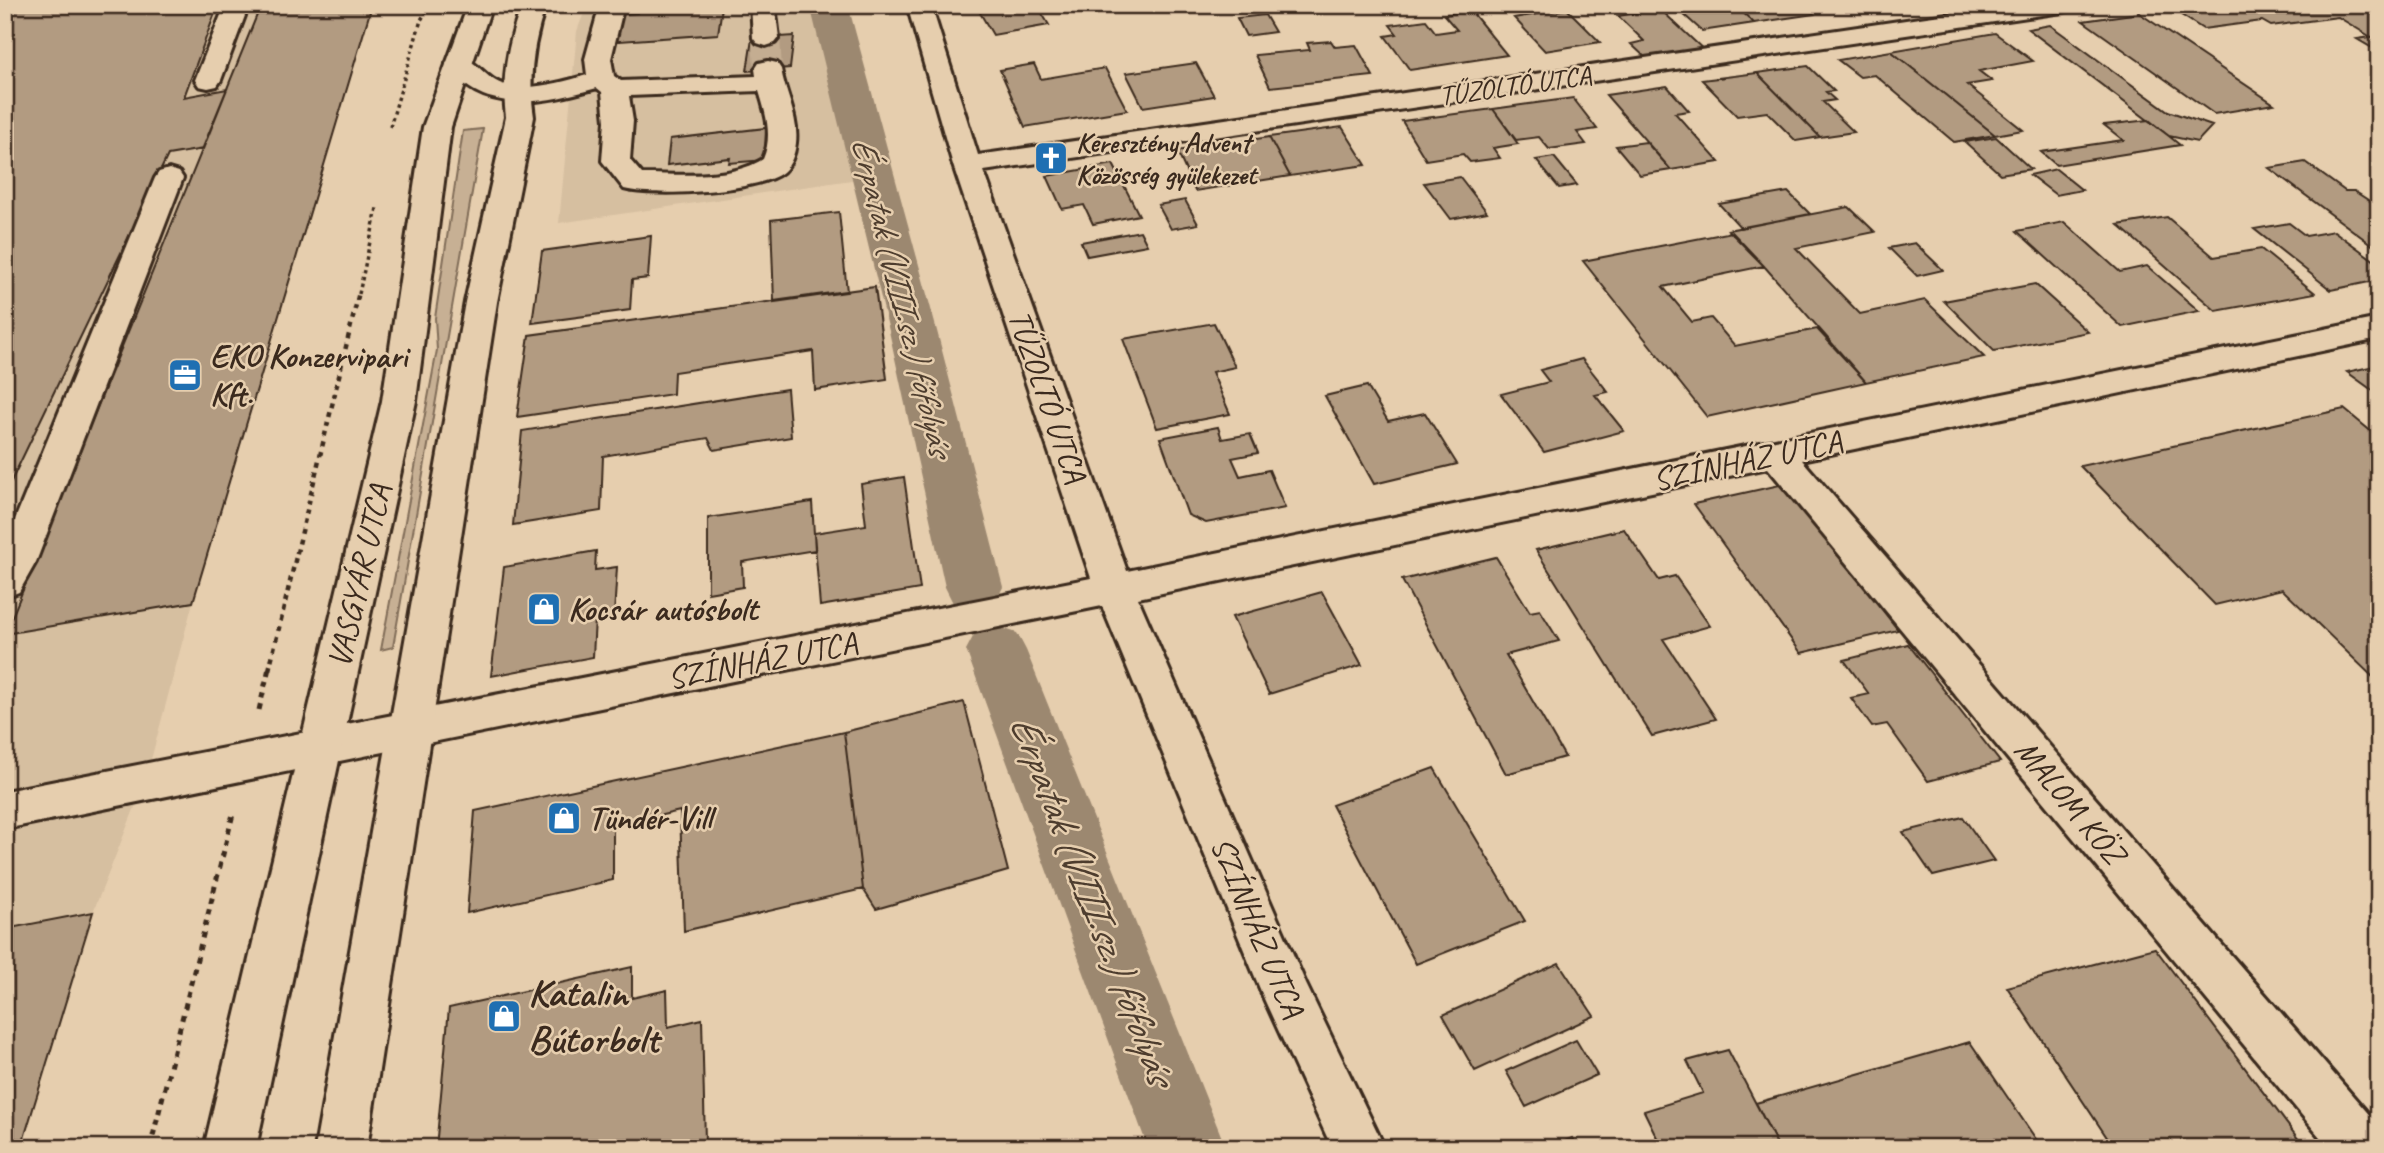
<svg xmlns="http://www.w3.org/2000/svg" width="2384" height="1153" viewBox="0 0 2384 1153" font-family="Caveat,sans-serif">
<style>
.built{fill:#d6bfa0}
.green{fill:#c7b094;stroke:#816d59;stroke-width:2}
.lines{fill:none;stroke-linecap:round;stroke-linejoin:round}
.canal{fill:#9c8870;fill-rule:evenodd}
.building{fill:#b29b81;stroke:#3b2a1e;stroke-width:2}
.minor-tunnel{stroke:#c4ad91;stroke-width:28;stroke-dasharray:28 14;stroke-linecap:butt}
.minor-casing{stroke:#3b2a1e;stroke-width:6}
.major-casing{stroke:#3b2a1e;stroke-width:6}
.path-far2{stroke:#3b2a1e;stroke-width:3.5;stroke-dasharray:3.5 3.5;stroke-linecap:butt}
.path-far1{stroke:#3b2a1e;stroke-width:4.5;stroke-dasharray:5 5;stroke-linecap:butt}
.path{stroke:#3b2a1e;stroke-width:5;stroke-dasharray:6 6;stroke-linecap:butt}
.minor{fill:#e6ceae;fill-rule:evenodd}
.major{fill:#e6ceae;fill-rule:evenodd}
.labels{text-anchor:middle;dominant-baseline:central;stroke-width:5;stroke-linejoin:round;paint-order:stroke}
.far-street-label{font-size:28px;fill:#3b2a1e;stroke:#e6ceae}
.far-poi-label{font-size:28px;font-weight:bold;fill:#3b2a1e;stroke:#e6ceae;text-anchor:start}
.poi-label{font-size:33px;font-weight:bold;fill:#3b2a1e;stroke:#e6ceae;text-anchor:start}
.street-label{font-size:33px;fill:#3b2a1e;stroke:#e6ceae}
.water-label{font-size:35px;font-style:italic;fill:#4e3d2e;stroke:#e6ceae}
.near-poi-label{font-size:40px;font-weight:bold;fill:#3b2a1e;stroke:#e6ceae;text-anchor:start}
.near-water-label{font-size:42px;font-style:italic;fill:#4e3d2e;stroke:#e6ceae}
</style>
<rect width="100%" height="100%" fill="#e6ceae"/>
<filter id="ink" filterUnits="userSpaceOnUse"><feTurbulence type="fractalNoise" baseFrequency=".0143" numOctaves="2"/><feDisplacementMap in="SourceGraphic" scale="14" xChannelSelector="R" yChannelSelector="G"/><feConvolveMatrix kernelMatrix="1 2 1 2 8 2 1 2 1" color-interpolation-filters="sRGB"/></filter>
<g filter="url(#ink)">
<!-- built -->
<path class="built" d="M5,5H372L193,602L145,782L93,912L5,928Z
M587,5H820L865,178L559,223L577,31Z"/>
<!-- green -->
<path class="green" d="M483,129L393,647L381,650L437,350L435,318L463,131Z"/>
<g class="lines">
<!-- canal -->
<path class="canal" d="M810,5H848L937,331L1003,587L995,603L974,609L953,603L945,587L889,331Z
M996,626L1017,633L1026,650L1226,1148H1148L966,650L975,633Z"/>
</g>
<!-- building -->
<path class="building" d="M5,5H218L184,97L227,89L203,149L168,155L5,494Z
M261,5H372L193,602L5,634Z
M639,5H701L700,9L722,7L718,34L592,43L600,16L637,13Z
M1037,5L1049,25L993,35L976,6Z
M1673,5H1735L1754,23L1702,31Z
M1735,5H1804L1814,14L1754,23Z
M1841,5H1895L1848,11Z
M2195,5H2379V35L2371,37L2338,17L2271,26L2262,21L2203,29L2172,9Z
M1567,9L1600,42L1545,51L1514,18Z
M1660,9L1705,51L1648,60L1631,44L1644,41L1618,16Z
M1471,11L1507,55L1410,70L1385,36L1397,34L1390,25L1426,20L1436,33L1457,30L1444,15Z
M2139,13L2274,104L2214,114L2083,21Z
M1265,15L1275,32L1246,36L1237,18Z
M2050,25L2168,111L2212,126L2197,142L2169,136L2028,29Z
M1995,33L2033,61L1979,71L1992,81L1967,85L2023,130L1995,135L1891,51Z
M2379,35V52L2357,39L2371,37Z
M794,36L790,68L747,71L752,39Z
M1331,41L1335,47L1356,45L1373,76L1270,87L1255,55L1310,50L1307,43Z
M1891,51L1995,135L1954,142L1875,75L1860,77L1838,60Z
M1196,63L1214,96L1143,107L1126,73Z
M1034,64L1041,79L1105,68L1127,110L1025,127L1000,70Z
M1808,66L1834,91L1826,92L1835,100L1823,102L1854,132L1820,137L1757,73Z
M1757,73L1820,137L1796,141L1767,112L1737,116L1702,80Z
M1667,86L1689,111L1675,113L1719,162L1671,170L1606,95Z
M1573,98L1597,129L1577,132L1586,144L1549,149L1539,137L1516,140L1493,109Z
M1493,109L1518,144L1493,148L1500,158L1470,162L1463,154L1426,160L1402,121Z
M2149,120L2180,145L2056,165L2041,152L2123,140L2104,125Z
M1342,127L1366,165L1290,176L1269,137Z
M766,128L765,160L729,163L730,158L667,165L670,139Z
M1269,137L1290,176L1195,191L1177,151Z
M1996,137L2031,169L2000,174L1965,142Z
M1646,142L1671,170L1640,175L1616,146Z
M1554,157L1577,185L1559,188L1536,160Z
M2305,162L2345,191H2354L2379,207V250L2269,168Z
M1113,164L1139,215L1093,224L1084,205L1062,209L1047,176Z
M2056,169L2082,190L2056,195L2030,175Z
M1460,177L1487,212L1451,219L1424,183Z
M1788,192L1810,214L1741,228L1719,204Z
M1185,200L1198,224L1171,229L1158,205Z
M1849,207L1875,232L1796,248L1860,314L1925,300L1984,357L1866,382L1764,266L1728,230Z
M839,212L847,292L774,302L771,220Z
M2167,217L2214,257L2261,249L2315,293L2216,311L2118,225Z
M2064,222L2120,272L2147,266L2199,311L2122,327L2017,231Z
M2289,223L2306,236L2334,231L2379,264V280L2331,290L2254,229Z
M1140,231L1147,245L1087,256L1081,242Z
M1732,232L1764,266L1663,287L1692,322L1711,318L1735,346L1817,329L1866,382L1707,417L1583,261Z
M651,236L648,278L632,280L630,310L532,323L542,251Z
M1915,243L1943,270L1917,276L1889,248Z
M2035,284L2088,332L1994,351L1944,301Z
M875,287L887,379L815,390L813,351L674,372L673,394L517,417L529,335Z
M1214,323L1235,367L1212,372L1230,414L1157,428L1123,339Z
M1582,359L1608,392L1595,395L1624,431L1544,452L1501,394L1549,382L1540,370Z
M2379,365V395L2347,372Z
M1367,386L1388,421L1425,413L1457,464L1374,484L1325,396Z
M787,389L791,437L714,450L708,438L603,456L601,511L513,525L522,431Z
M2344,409L2379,438V683L2282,589L2215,605L2080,466Z
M1218,427L1222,439L1250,434L1258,453L1232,458L1240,476L1269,470L1285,508L1206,523L1188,515L1160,438Z
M904,477L920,589L820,606L814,533L866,525L861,484Z
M1784,484L1898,630L1801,653L1694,504Z
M812,502L815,550L742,562L743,587L708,593V518Z
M1624,529L1659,580L1675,576L1710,626L1663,639L1716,719L1652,736L1536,550Z
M596,551L595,570L617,567L614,615L595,618L593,657L491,676L504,567Z
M1496,557L1530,612L1540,610L1559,641L1506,655L1565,757L1506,774L1402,580Z
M1322,592L1362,665L1269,694L1232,617Z
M1908,644L2000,762L1928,781L1887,724L1872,727L1851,698L1869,694L1844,660Z
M964,702L1008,871L876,909L863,889L844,732Z
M844,732L863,889L684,931L680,811L613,826V880L467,913L475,811Z
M1434,768L1525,921L1416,964L1332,805Z
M1963,817L1994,861L1933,876L1903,832Z
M93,912L21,1148H5V929Z
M2155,948L2305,1148H2114L2007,987Z
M1559,963L1594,1016L1475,1071L1443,1015Z
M632,967V998L667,990L668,1027L702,1019L705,1142L679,1148H436L449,1008Z
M1576,1040L1597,1075L1526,1107L1506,1071Z
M1970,1042L2042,1148H1779L1756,1103Z
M1728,1050L1779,1148H1662L1644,1111L1703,1093L1687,1061Z
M1572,1138L1577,1148H1547Z"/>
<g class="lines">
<!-- minor-tunnel -->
<path class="minor-tunnel" d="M766,38L768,69"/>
<!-- minor casing -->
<g class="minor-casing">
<path id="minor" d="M225,5H249L221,80L217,86L208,88L199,86L195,80Z
M600,5H624L611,59L614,76L621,81L756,76L755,69L759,63L768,61L777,63L781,69C785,93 799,118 796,143C795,153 791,165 783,172C759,192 654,197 624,189L602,161L605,121L602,92L597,88C544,103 482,117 446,64L450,58C475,52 483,80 506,85C532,91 562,82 587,75L585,59ZM759,91C766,114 773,136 763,159C730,180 680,174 642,174L630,160L633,121L629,96Z
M751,5H775L779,38L775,43L766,46L757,43L753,38Z
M907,5H931L978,155L2009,5H2074L2071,10L2062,12L984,171L1127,571L2379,318V339L1802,460L2379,1126V1148H2329L1768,468L1138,598L1306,984L1385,1148H1332L1265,1001L1102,606L5,829V791L1091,578L953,165Z
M169,169L179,172L183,178L36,562L19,592L5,597V544L155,178L159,172Z"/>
</g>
<!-- major casing -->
<g class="major-casing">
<path id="major" d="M468,5H492L451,127L416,401L256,1148H204L382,401L423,127Z
M522,5H546C533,42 528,78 534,117L497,302L367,1148H315L465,302L506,117C501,78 508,42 522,5Z"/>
</g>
<!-- path-far2 -->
<path class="path-far2" d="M390,127L421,20L430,5
M359,294L377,208"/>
<!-- path-far1 -->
<path class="path-far1" d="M269,670L359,292"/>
<!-- path -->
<path class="path" d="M259,710L269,668
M150,1148L233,814"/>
<!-- minor -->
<use href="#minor" class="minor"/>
<!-- major -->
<use href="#major" class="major"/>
</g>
</g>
<!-- icons -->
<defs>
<g id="church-square" transform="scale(1.75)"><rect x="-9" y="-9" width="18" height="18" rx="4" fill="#1f6fb2" stroke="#e6ceae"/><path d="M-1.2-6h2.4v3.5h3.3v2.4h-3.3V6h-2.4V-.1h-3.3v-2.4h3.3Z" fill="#fff"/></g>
<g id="office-square" transform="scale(1.75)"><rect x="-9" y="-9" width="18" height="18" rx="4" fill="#1f6fb2" stroke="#e6ceae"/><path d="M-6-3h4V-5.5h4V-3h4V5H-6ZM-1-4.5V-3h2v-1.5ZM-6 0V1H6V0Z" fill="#fff"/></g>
<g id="shop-square" transform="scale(1.75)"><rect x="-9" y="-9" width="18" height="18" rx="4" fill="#1f6fb2" stroke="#e6ceae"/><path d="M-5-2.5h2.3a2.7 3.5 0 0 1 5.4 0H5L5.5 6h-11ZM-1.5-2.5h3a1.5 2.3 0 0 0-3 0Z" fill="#fff"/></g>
</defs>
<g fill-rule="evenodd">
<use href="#church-square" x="1051" y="158"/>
<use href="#office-square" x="185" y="375"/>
<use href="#shop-square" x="544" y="609"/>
<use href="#shop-square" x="564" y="818"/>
<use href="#shop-square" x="504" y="1016"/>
</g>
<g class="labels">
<!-- far-street labels -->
<g class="far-street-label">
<text transform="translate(1515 85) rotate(-8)">TŰZOLTÓ UTCA</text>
</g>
<!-- far-poi labels -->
<g class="far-poi-label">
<text x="1076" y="142">Keresztény Advent<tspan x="1076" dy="32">Közösség gyülekezet</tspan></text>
</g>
<!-- poi labels -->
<g class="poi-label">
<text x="210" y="356">EKO Konzervipari<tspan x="210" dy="38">Kft.</tspan></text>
<text x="568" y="609">Kocsár autósbolt</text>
<text x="588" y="818">Tündér-Vill</text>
</g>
<!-- street labels -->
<g class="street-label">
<text transform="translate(1048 396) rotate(71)">TŰZOLTÓ UTCA</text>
<text transform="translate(1747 460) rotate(-12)">SZÍNHÁZ UTCA</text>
<text transform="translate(359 576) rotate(-77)">VASGYÁR UTCA</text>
<text transform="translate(762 660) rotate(-11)">SZÍNHÁZ UTCA</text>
<text transform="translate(2070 801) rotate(50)">MALOM KÖZ</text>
<text transform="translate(1258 927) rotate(67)">SZÍNHÁZ UTCA</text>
</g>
<!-- water labels -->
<g class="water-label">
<text transform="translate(902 296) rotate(76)">Érpatak (VIII.sz.) főfolyás</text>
</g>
<!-- near-poi labels -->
<g class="near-poi-label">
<text x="528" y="993">Katalin<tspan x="528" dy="46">Bútorbolt</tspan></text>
</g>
<!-- near-water labels -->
<g class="near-water-label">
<text transform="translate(1092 899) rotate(69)">Érpatak (VIII.sz.) főfolyás</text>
</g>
</g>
<!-- margin -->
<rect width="2384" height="1153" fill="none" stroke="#e6ceae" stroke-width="28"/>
<rect x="14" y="14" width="2356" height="1125" fill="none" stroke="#3b2a1e" stroke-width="2.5" filter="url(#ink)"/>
</svg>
